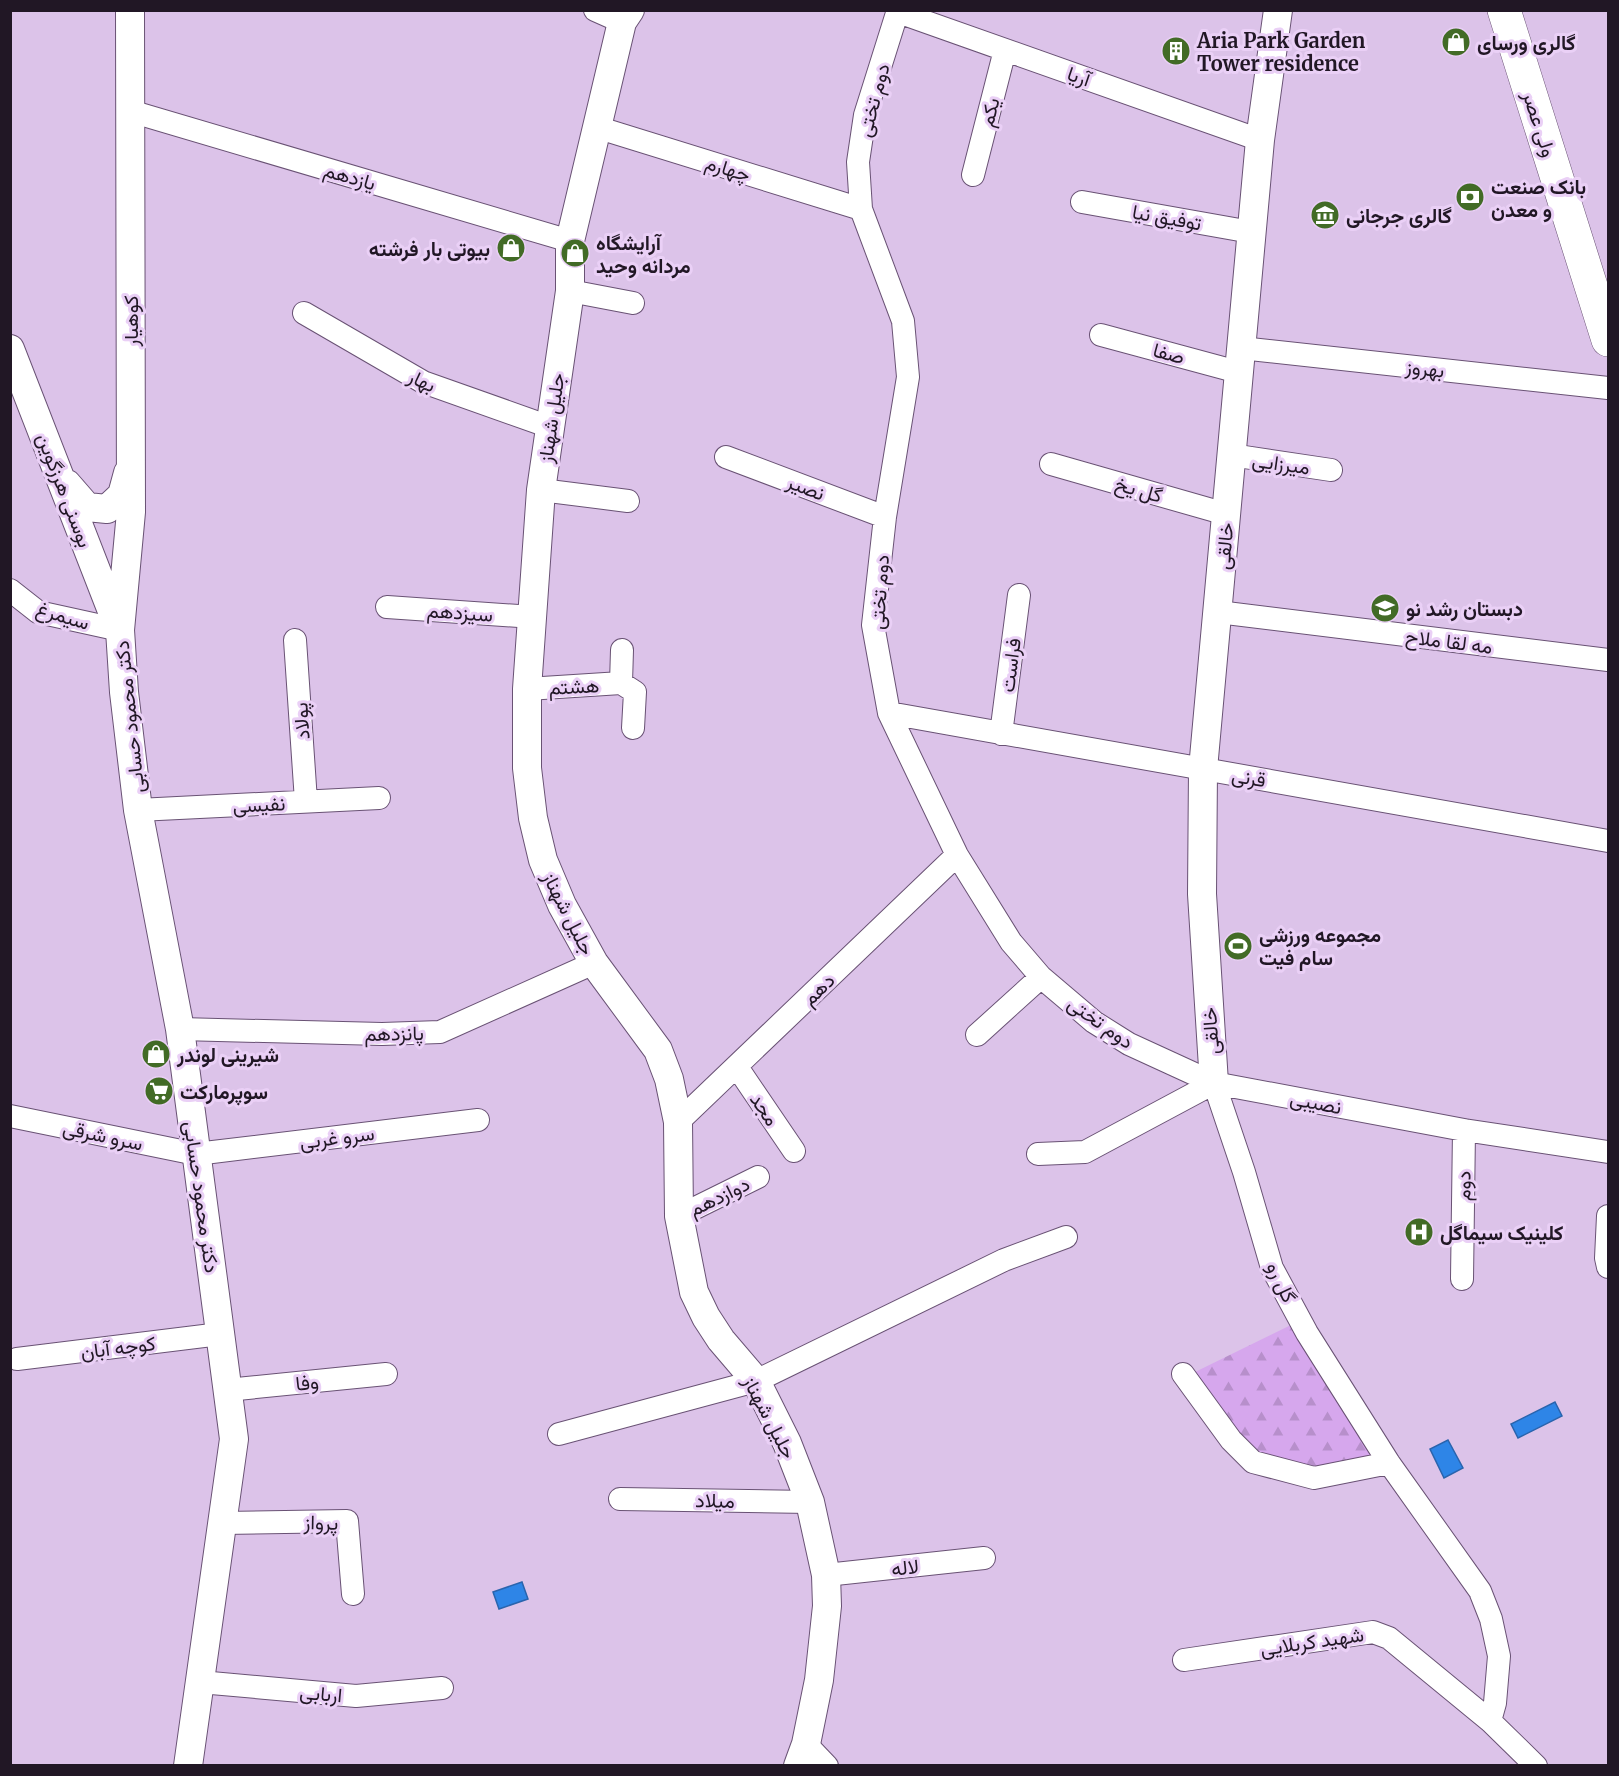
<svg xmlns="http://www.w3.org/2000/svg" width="1619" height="1776" viewBox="0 0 1619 1776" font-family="Merriweather,Vazirmatn,serif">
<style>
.forest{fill:url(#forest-firs)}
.water{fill:#2e85e7;stroke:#2a64ad;stroke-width:1.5}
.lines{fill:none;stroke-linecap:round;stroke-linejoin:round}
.minor-casing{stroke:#695274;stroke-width:24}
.tertiary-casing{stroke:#695274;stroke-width:30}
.primary-casing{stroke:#695274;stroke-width:34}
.minor{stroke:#fff;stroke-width:22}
.tertiary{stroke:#fff;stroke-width:28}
.primary{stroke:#fff;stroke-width:33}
.labels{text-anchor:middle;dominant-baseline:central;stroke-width:6;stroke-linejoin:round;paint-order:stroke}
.poi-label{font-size:20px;font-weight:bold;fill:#211725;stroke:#ead0f6;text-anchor:start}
.street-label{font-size:20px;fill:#211725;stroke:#ead0f6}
</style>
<defs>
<pattern id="forest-firs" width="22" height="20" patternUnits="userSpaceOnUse" patternTransform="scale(1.5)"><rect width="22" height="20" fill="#d6a7ed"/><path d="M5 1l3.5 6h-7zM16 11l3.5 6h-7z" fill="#b78fcb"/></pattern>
</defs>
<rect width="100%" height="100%" fill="#dcc3e9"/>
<!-- forest -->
<path class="forest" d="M1293,1324L1376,1455L1312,1470L1255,1455L1193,1373Z"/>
<!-- water -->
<path class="water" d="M1555,1402L1562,1416L1518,1438L1511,1424Z
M1448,1440L1463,1468L1444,1478L1430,1449Z
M522,1582L528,1599L499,1609L493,1592Z"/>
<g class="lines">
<!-- minor casing -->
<g class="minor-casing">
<path id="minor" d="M595,10L622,22
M898,10L865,115L858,162L861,209L903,321L908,377L885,517L873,625L889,713L957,855L1011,942L1041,977L1094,1022L1129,1044L1214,1083L1464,1130L1608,1152
M898,12L1260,140
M130,111L570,241
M596,127L861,209
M973,175L1005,50
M1082,202L1251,232
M570,291L633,303
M304,313L423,382L550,427
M1101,335L1238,372
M1241,348L1608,388
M1231,455L1331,470
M726,457L885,517
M1051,464L1226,514
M541,490L628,501
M10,590L38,612L120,630
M387,607L533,617
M1218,612L1608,660
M295,640L306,801
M622,650L621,683L635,692L633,728
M527,689L621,683
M889,713L1608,841
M1001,734L1019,595
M138,810L379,798
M180,1029L382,1034L440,1032L594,963
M977,1035L1041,977
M737,1067L794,1151
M1214,1083L1244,1172L1272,1268L1307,1333L1389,1463L1480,1591L1491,1619L1499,1656L1495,1703L1490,1721
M10,1116L196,1154L478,1120
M678,1122L957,855
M1038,1154L1085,1152L1214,1083
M679,1216L758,1177
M1608,1216L1606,1258L1608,1267
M1462,1279L1464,1130
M17,1359L220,1334
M1183,1374L1231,1440L1253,1462L1314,1478L1389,1463
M227,1390L386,1374
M559,1434L756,1381L1004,1260L1066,1237
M620,1499L810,1502
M222,1523L347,1521L353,1594
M826,1575L984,1558
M1184,1660L1373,1632L1389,1638L1490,1721L1536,1766
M200,1682L356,1696L442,1688
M806,1744L827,1766"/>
</g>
<!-- tertiary casing -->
<g class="tertiary-casing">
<path id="tertiary" d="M130,10L131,512L120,630L124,692L138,810L180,1029L234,1439L188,1766
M630,10L622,22L570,241V291L541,490L527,689V768L533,818L543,860L562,905L594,963L658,1050L669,1079L678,1122L679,1216L694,1292L706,1317L721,1340L756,1381L787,1443L810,1502L826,1575L827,1606L819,1680L806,1744L798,1766
M10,349L117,624
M67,484L87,507L107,509L122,495L128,473
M1214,1083L1202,894L1203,769L1260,140L1278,10"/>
</g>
<!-- primary casing -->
<g class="primary-casing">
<path id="primary" d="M1504,10L1608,340"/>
</g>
<!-- minor -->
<use href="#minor" class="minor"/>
<!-- tertiary -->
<use href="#tertiary" class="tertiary"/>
<!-- primary -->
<use href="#primary" class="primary"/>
</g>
<!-- icons -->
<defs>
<g id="shop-disc" transform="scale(1.5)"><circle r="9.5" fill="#426b26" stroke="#ead0f6"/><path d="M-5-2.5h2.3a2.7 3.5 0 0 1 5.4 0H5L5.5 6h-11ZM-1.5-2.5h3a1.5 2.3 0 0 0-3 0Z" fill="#fff"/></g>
<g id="building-disc" transform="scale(1.5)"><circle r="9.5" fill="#426b26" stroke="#ead0f6"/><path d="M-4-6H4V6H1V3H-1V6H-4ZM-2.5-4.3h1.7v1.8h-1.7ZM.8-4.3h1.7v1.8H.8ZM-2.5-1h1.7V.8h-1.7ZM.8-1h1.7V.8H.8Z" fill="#fff"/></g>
<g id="bank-disc" transform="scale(1.5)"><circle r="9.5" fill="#426b26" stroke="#ead0f6"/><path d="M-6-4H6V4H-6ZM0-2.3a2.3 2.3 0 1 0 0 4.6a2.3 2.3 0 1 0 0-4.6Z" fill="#fff"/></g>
<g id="museum-disc" transform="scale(1.5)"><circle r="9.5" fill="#426b26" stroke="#ead0f6"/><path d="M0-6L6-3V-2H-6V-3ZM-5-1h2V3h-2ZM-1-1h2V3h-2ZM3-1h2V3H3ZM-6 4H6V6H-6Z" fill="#fff"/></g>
<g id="school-disc" transform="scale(1.5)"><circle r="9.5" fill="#426b26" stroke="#ead0f6"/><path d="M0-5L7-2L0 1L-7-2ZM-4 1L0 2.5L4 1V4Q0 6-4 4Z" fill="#fff"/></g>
<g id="stadium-disc" transform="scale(1.5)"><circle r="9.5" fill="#426b26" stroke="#ead0f6"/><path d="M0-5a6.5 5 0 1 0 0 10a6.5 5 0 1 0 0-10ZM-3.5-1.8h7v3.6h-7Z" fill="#fff"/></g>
<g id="supermarket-disc" transform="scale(1.5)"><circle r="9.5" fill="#426b26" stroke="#ead0f6"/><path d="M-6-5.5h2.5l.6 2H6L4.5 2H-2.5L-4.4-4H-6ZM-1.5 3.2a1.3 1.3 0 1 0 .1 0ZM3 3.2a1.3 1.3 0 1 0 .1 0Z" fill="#fff"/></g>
<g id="hospital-disc" transform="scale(1.5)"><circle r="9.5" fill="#426b26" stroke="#ead0f6"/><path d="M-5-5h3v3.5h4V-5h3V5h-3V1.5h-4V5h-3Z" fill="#fff"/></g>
</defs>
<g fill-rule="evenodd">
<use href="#shop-disc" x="1456" y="42"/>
<use href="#building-disc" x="1176" y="51"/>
<use href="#bank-disc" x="1470" y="197"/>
<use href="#museum-disc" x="1325" y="215"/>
<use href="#shop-disc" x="511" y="248"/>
<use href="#shop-disc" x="575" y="253"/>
<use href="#school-disc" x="1385" y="608"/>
<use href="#stadium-disc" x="1238" y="946"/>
<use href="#shop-disc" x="156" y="1054"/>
<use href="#supermarket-disc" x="159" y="1091"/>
<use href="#hospital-disc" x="1419" y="1232"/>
</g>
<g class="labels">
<!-- poi labels -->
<g class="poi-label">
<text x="1197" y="40">Aria Park Garden<tspan x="1197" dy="23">Tower residence</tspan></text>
<text x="1477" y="42">گالری ورسای</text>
<text x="1491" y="186">بانک صنعت<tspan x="1491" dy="23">و معدن</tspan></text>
<text x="1346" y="215">گالری جرجانی</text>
<text x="596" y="242">آرایشگاه<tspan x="596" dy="23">مردانه وحید</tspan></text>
<text x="490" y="248" text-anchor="end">بیوتی بار فرشته</text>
<text x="1406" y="608">دبستان رشد نو</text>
<text x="1259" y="934">مجموعه ورزشی<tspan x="1259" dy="23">سام فیت</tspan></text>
<text x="177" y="1054">شیرینی لوندر</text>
<text x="180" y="1091">سوپرمارکت</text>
<text x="1440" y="1232">کلینیک سیماگل</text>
</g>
<!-- street labels -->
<g class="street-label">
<text transform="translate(1079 76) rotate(19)">آریا</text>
<text transform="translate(873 100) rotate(-75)">دوم تختی</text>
<text transform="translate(989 112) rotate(-76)">یکم</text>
<text transform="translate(1540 124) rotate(72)">ولی عصر</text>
<text transform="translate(728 168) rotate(17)">چهارم</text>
<text transform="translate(350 176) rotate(16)">یازدهم</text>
<text transform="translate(1167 217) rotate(10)">توفیق نیا</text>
<text transform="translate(130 321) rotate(-90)">کوهیار</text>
<text transform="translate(1169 353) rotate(15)">صفا</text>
<text transform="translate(1425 368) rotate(6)">بهروز</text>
<text transform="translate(422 380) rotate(25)">بهار</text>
<text transform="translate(551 418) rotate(-82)">جلیل شهناز</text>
<text transform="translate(1281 463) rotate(8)">میرزایی</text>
<text transform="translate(806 487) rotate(21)">نصیر</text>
<text transform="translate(1139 489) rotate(16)">گل یخ</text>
<text transform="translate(65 490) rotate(69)">بوسنی هرزگوین</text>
<text transform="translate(1224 546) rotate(-85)">خالقی</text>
<text transform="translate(879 592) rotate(-86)">دوم تختی</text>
<text transform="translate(460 612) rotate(4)">سیزدهم</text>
<text transform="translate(63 615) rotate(17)">سیمرغ</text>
<text transform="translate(1449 641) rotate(7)">مه لقا ملاح</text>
<text transform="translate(1010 665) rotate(-83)">فراست</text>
<text transform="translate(574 686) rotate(-3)">هشتم</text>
<text transform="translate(129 717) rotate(-96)">دکتر محمود حسابی</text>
<text transform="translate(301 721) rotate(-94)">پولاد</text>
<text transform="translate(1249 777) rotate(10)">قرنی</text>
<text transform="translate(259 804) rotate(-3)">نفیسی</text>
<text transform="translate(569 913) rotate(63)">جلیل شهناز</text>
<text transform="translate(818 989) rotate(-44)">دهم</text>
<text transform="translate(1101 1022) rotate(35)">دوم تختی</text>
<text transform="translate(1210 1031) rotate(-94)">خالقی</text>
<text transform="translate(394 1033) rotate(-1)">پانزدهم</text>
<text transform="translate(1316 1102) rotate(11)">نصیبی</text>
<text transform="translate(765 1109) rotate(56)">مجد</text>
<text transform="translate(103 1135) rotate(12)">سرو شرقی</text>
<text transform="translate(337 1137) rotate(-7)">سرو غربی</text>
<text transform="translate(1463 1186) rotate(-89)">دوم</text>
<text transform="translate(719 1196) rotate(-26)">دوازدهم</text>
<text transform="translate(202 1197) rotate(82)">دکتر محمود حسابی</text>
<text transform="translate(1282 1282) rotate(65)">گل رو</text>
<text transform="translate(118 1347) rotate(-7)">کوچه آبان</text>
<text transform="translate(307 1382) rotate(-6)">وفا</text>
<text transform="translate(770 1417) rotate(62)">جلیل شهناز</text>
<text transform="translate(715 1500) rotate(1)">میلاد</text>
<text transform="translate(321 1522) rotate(1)">پرواز</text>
<text transform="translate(905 1567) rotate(-6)">لاله</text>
<text transform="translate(1312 1641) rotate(-8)">شهید کربلایی</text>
<text transform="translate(321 1693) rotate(5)">اربابی</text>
</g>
</g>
<!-- border -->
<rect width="1619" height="1776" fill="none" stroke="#211725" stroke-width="24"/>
</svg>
